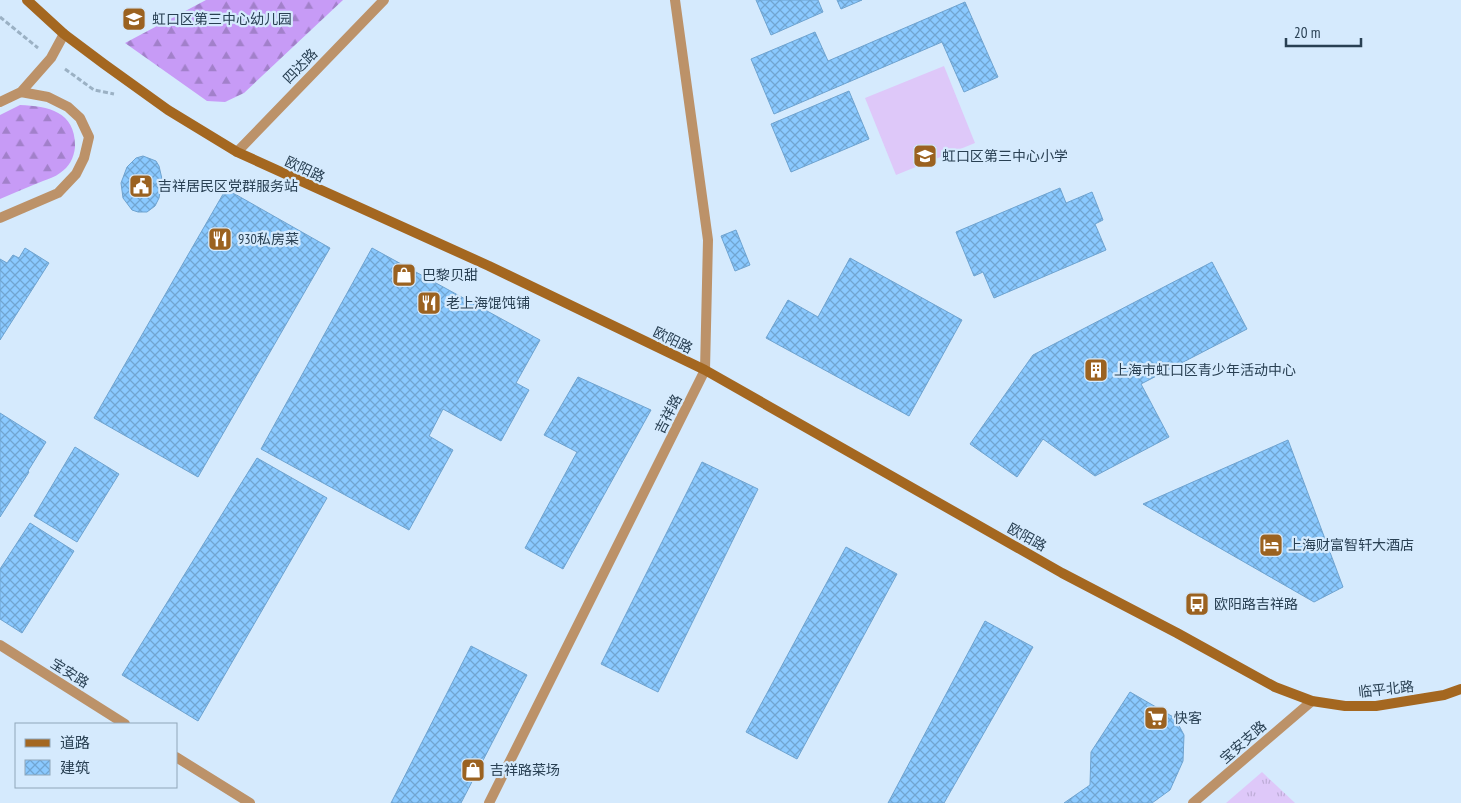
<svg xmlns="http://www.w3.org/2000/svg" width="1461" height="803" viewBox="0 0 1461 803" font-family="'PT Sans Narrow','Noto Sans SC',sans-serif">
<style>
.grass{fill:url(#grass-tufts)}
.forest{fill:url(#forest-firs)}
.garden{fill:#dec8f9}
.building{fill:url(#building-cross-hatch);stroke:#6ea3d0}
.lines{fill:none;stroke-linecap:round;stroke-linejoin:round}
.path{stroke:#9bb1c4;stroke-width:3;stroke-dasharray:5 2.5;stroke-linecap:butt}
.lane{stroke:#bc9269;stroke-width:10}
.street{stroke:#bc9269;stroke-width:10}
.secondary{stroke:#a46720;stroke-width:10}
.labels{text-anchor:middle;dominant-baseline:central;stroke-width:4.5;stroke-linejoin:round;paint-order:stroke}
.poi-label{font-size:14px;fill:#294053;stroke:#d5eafd;text-anchor:start}
.street-label{font-size:14px;fill:#294053;stroke:#d5eafd}
</style>
<defs>
<pattern id="grass-tufts" width="24" height="20" patternUnits="userSpaceOnUse" patternTransform="scale(1.25)"><rect width="24" height="20" fill="#dec8f9"/><path d="M3 7l-1-3M5 7V3M7 7l1-3M15 17l-1-3M17 17v-4M19 17l1-3" fill="none" stroke="#beadd7"/></pattern>
<pattern id="forest-firs" width="22" height="20" patternUnits="userSpaceOnUse" patternTransform="scale(1.25)"><rect width="22" height="20" fill="#c79bf6"/><path d="M5 1l3.5 6h-7zM16 11l3.5 6h-7z" fill="#a280ca"/></pattern>
<pattern id="building-cross-hatch" width="8" height="8" patternUnits="userSpaceOnUse" patternTransform="scale(1.25)"><rect width="8" height="8" fill="#8ac9ff"/><path d="M0 0l8 8M0 8l8-8" fill="none" stroke="#71a5d1"/></pattern>
</defs>
<rect width="100%" height="100%" fill="#d5eafd"/>
<!-- grass -->
<path class="grass" d="M1262,772L1295,803H1226Z"/>
<!-- forest -->
<path class="forest" d="M206,0H343L244,93L225,102L207,101L125,43Z
M20,105C49,106 76,112 75,147C74,158 69,167 60,173C55,177 48,179 43,181C28,187 14,193 0,199V115Z"/>
<!-- garden -->
<path class="garden" d="M944,66L975,143L896,175L865,98Z"/>
<!-- building -->
<path class="building" d="M756,0H818L823,12L771,35Z
M837,0H862L841,9Z
M965,2L998,77L964,92L942,42L774,114L751,59L815,32L828,61Z
M849,91L869,139L791,172L771,124Z
M143,156L156,161L159,166L162,179L159,198L155,206L147,212H138L132,210L123,198L121,183L127,167L136,158Z
M1060,188L1066,203L1092,192L1103,220L1095,224L1106,250L994,298L983,272L974,276L956,232Z
M226,189L330,248L198,477L94,418Z
M736,230L750,265L735,271L721,236Z
M25,248L49,263L0,340V259L7,263L13,255L19,258Z
M372,248L540,340L516,383L529,390L501,441L443,409L429,436L453,450L409,530L261,449Z
M850,258L962,320L909,416L766,338L788,300L818,317Z
M1212,262L1247,329L1141,384L1169,437L1095,476L1043,439L1017,477L970,444L1033,355Z
M578,377L651,410L563,569L525,548L577,452L544,435Z
M0,413L46,442L28,471L29,472L0,517Z
M1288,440L1343,587L1314,602L1143,504Z
M75,447L119,474L77,542L34,516Z
M257,458L327,498L198,721L122,675Z
M702,462L758,489L658,692L601,664Z
M30,523L74,551L22,633L0,619V569Z
M846,547L897,574L797,759L746,732Z
M985,621L1033,647L944,803H888Z
M471,646L527,675L461,803H391Z
M1130,692L1175,718L1184,735L1183,761L1170,790L1152,803H1064L1090,785L1091,752Z"/>
<g class="lines">
<!-- path -->
<path class="path" d="M0,17L38,48
M65,69L94,90L114,94"/>
<!-- lane -->
<path class="lane" d="M0,102L21,92L51,58L64,34
M0,218L58,193L76,174L84,158L89,137L80,118L68,107L48,97L21,92"/>
<!-- street -->
<path class="street" d="M237,152L384,0
M0,645L125,724
M176,757L250,803
M489,803L705,370L708,240L675,0
M1193,803L1312,701"/>
<!-- secondary -->
<path class="secondary" d="M27,0L64,34L104,64L168,110L237,152L489,266L705,370L1062,573L1177,633L1275,687L1312,701L1345,706H1376L1444,695L1461,689"/>
</g>
<!-- icons -->
<defs>
<g id="school-square" transform="scale(1.25)"><rect x="-9" y="-9" width="18" height="18" rx="4" fill="#9b6220" stroke="#d5eafd"/><path d="M0-5L7-2L0 1L-7-2ZM-4 1L0 2.5L4 1V4Q0 6-4 4Z" fill="#fff"/></g>
<g id="civic-square" transform="scale(1.25)"><rect x="-9" y="-9" width="18" height="18" rx="4" fill="#9b6220" stroke="#d5eafd"/><path d="M-.6-6.5H3V-4.5H.6V-3L4-1V1h2V6H-6V1h2V-1L-.6-3ZM-1.2 2.5V6h2.4V2.5Z" fill="#fff"/></g>
<g id="restaurant-square" transform="scale(1.25)"><rect x="-9" y="-9" width="18" height="18" rx="4" fill="#9b6220" stroke="#d5eafd"/><path d="M-5-6h1v4h1v-4h1v4h1v-4h1v5L-1.5 .5V6h-2V.5L-5-1ZM5-6V6H3V1.5H1.5Q1.5-4 5-6Z" fill="#fff"/></g>
<g id="shop-square" transform="scale(1.25)"><rect x="-9" y="-9" width="18" height="18" rx="4" fill="#9b6220" stroke="#d5eafd"/><path d="M-5-2.5h2.3a2.7 3.5 0 0 1 5.4 0H5L5.5 6h-11ZM-1.5-2.5h3a1.5 2.3 0 0 0-3 0Z" fill="#fff"/></g>
<g id="building-square" transform="scale(1.25)"><rect x="-9" y="-9" width="18" height="18" rx="4" fill="#9b6220" stroke="#d5eafd"/><path d="M-4-6H4V6H1V3H-1V6H-4ZM-2.5-4.3h1.7v1.8h-1.7ZM.8-4.3h1.7v1.8H.8ZM-2.5-1h1.7V.8h-1.7ZM.8-1h1.7V.8H.8Z" fill="#fff"/></g>
<g id="hotel-square" transform="scale(1.25)"><rect x="-9" y="-9" width="18" height="18" rx="4" fill="#9b6220" stroke="#d5eafd"/><path d="M-6-4.5h1.5V1H6V5H4.5V3h-9V5H-6ZM-4 0a1.8 1.8 0 1 1 3.6 0ZM.5 0V-2.5h3Q6-2.5 6 0Z" fill="#fff"/></g>
<g id="bus-square" transform="scale(1.25)"><rect x="-9" y="-9" width="18" height="18" rx="4" fill="#9b6220" stroke="#d5eafd"/><path d="M-5-6H5V4H4V6H2V4H-2V6H-4V4H-5ZM-3.5-4V0h7V-4ZM-3.5 1.2v1.5H-2V1.2ZM2 1.2v1.5H3.5V1.2Z" fill="#fff"/></g>
<g id="supermarket-square" transform="scale(1.25)"><rect x="-9" y="-9" width="18" height="18" rx="4" fill="#9b6220" stroke="#d5eafd"/><path d="M-6-5.5h2.5l.6 2H6L4.5 2H-2.5L-4.4-4H-6ZM-1.5 3.2a1.3 1.3 0 1 0 .1 0ZM3 3.2a1.3 1.3 0 1 0 .1 0Z" fill="#fff"/></g>
</defs>
<g fill-rule="evenodd">
<use href="#school-square" x="134" y="19"/>
<use href="#school-square" x="925" y="156"/>
<use href="#civic-square" x="141" y="186"/>
<use href="#restaurant-square" x="220" y="239"/>
<use href="#shop-square" x="404" y="275"/>
<use href="#restaurant-square" x="429" y="303"/>
<use href="#building-square" x="1096" y="370"/>
<use href="#hotel-square" x="1271" y="545"/>
<use href="#bus-square" x="1197" y="604"/>
<use href="#supermarket-square" x="1156" y="718"/>
<use href="#shop-square" x="473" y="770"/>
</g>
<g class="labels">
<!-- poi labels -->
<g class="poi-label">
<text x="152" y="19">虹口区第三中心幼儿园</text>
<text x="942" y="156">虹口区第三中心小学</text>
<text x="158" y="186">吉祥居民区党群服务站</text>
<text x="238" y="239">930私房菜</text>
<text x="422" y="275">巴黎贝甜</text>
<text x="446" y="303">老上海馄饨铺</text>
<text x="1114" y="370">上海市虹口区青少年活动中心</text>
<text x="1288" y="545">上海财富智轩大酒店</text>
<text x="1214" y="604">欧阳路吉祥路</text>
<text x="1174" y="718">快客</text>
<text x="490" y="770">吉祥路菜场</text>
</g>
<!-- street labels -->
<g class="street-label">
<text transform="translate(300 66) rotate(-46)">四达路</text>
<text transform="translate(305 169) rotate(25)">欧阳路</text>
<text transform="translate(673 340) rotate(26)">欧阳路</text>
<text transform="translate(668 414) rotate(-63)">吉祥路</text>
<text transform="translate(1027 537) rotate(29)">欧阳路</text>
<text transform="translate(70 673) rotate(32)">宝安路</text>
<text transform="translate(1386 689) rotate(-6)">临平北路</text>
<text transform="translate(1243 742) rotate(-41)">宝安支路</text>
</g>
</g>
<!-- legend -->
<rect x="15" y="723" width="162" height="65" fill="#d5eafd" stroke="#90a6b9"/>
<rect x="25" y="739" width="25" height="8" fill="#a46720" stroke="#90a6b9"/>
<text x="60" y="748" font-size="15" fill="#294053">道路</text>
<rect x="25" y="760" width="25" height="15" fill="url(#building-cross-hatch)" stroke="#90a6b9"/>
<text x="60" y="773" font-size="15" fill="#294053">建筑</text>
<!-- scale -->
<path d="M1286 38v8h75v-8" fill="none" stroke="#294053" stroke-width="2.5"/>
<text x="1294" y="38" font-size="15" fill="#294053" stroke="#d5eafd" stroke-width="4" paint-order="stroke">20 m</text>
</svg>
